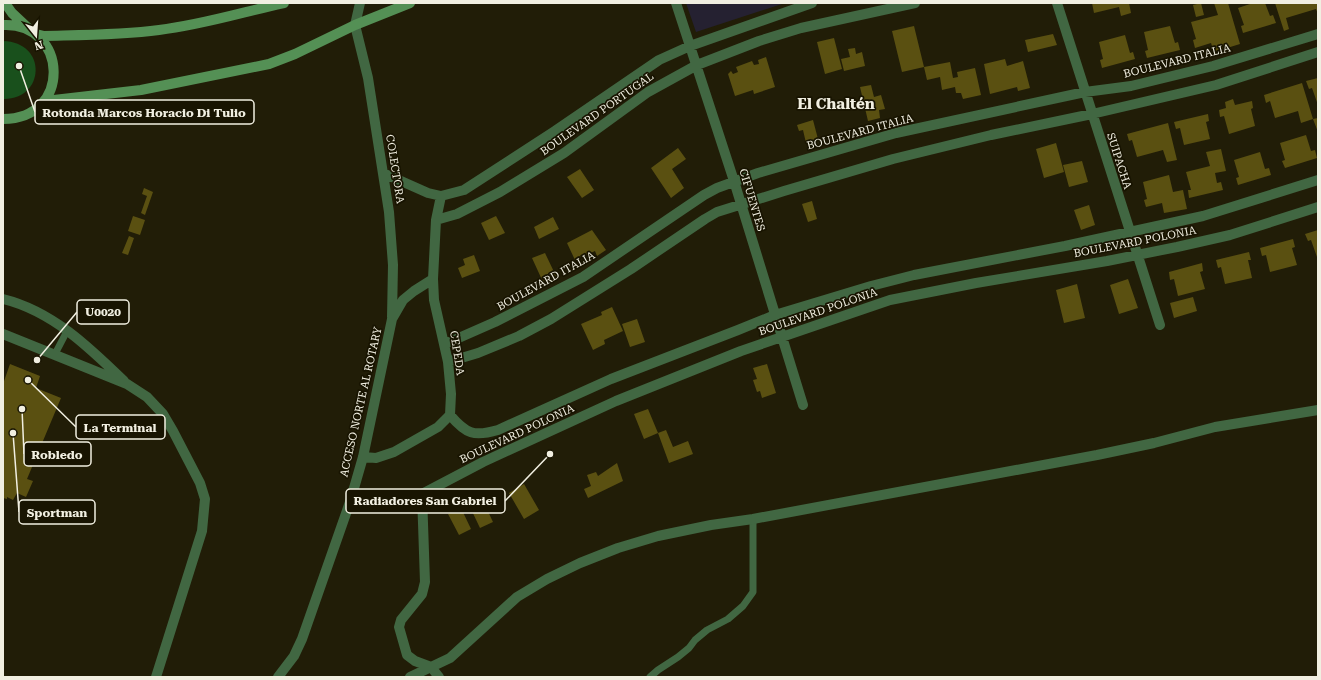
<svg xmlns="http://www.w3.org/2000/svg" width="1321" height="680" viewBox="0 0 1321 680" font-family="'Roboto Serif',serif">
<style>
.commercial{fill:#252131}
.green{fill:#19501c}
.building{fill:#5a5011}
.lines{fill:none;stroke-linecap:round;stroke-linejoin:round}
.lane{stroke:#416742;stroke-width:7}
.street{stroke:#416742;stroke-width:10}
.secondary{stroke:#549055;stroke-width:10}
.labels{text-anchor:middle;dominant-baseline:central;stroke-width:3.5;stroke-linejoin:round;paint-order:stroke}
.street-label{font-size:11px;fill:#f1efe1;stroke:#181401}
.district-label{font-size:15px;font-weight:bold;fill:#f1efe1;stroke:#181401}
.leader{fill:none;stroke:#f1efe1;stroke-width:1.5}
.callout-dot{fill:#f1efe1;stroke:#181401;stroke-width:1.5}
.callout{fill:#181401;stroke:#f1efe1;stroke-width:1.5}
.callout-label{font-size:12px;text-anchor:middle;font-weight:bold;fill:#f1efe1}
</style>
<rect width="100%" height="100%" fill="#211d07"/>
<!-- commercial -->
<path class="commercial" d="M686,3H785L696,32Z"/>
<!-- green -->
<path class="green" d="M3,41C48,42 45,100 3,99Z"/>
<!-- building -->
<path class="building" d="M1092,3H1129L1131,13L1121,16L1119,7L1094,13Z
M1201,3L1204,15L1196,17L1193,5Z
M1214,3H1228L1240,44L1214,52L1211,43L1195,48L1193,40L1196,39L1191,22L1218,15Z
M1253,3H1265L1270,16L1273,15L1276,23L1243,33L1241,26L1244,25L1238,8Z
M1275,3H1318V14L1316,9L1286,18L1289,29L1284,31Z
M914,26L924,67L950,62L953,78L958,77L957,72L975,68L981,95L963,99L961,93H956L955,87L942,90L940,77L927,80L924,67L902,72L892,31Z
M1170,26L1175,43L1178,42L1180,50L1147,58L1145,51L1148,50L1144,32Z
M1053,34L1057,45L1028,52L1025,40Z
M1125,35L1130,53L1133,52L1135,59L1102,68L1100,60L1103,59L1099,42Z
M834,38L842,69L825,74L817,42Z
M855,48L856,54L862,52L865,66L844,71L841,59L850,57L848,49Z
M766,57L775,87L754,94L753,90L735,96L728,74L731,71L733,74L738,72L736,67L752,61L754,65L759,64L758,60Z
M1005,59L1007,66L1023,61L1030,88L1018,91L1017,87L990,94L984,64Z
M1318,78V105L1312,88L1309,89L1306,81Z
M1302,83L1313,119L1301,123L1298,111L1275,118L1270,101L1266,103L1264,95Z
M871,85L874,97L881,95L885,109L879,110L880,118L868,121L860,87Z
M1233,99L1235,105L1252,101L1253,108L1251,109L1255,126L1229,134L1224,116L1220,117L1219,110L1226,108L1225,102Z
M1208,114L1209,121L1206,122L1210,139L1184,145L1180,128L1176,129L1174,122Z
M1318,118V132L1313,119Z
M813,120L818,139L806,143L803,130L799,131L797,125Z
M1168,123L1177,160L1167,162L1163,150L1137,157L1132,140L1129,141L1127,134Z
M1306,135L1311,151L1315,150L1317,158L1285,168L1282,161L1285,160L1280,143Z
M1056,143L1064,172L1044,178L1036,149Z
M678,148L686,159L672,169L684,188L671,198L651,168Z
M1221,149L1226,171L1215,173L1217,183L1221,182L1223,190L1189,198L1188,190H1191L1186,172L1210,166L1206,152Z
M1260,152L1265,169L1269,168L1271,175L1238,185L1236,178L1239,177L1234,160Z
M1082,161L1088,182L1069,187L1063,165Z
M580,169L594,190L582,198L567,177Z
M1169,175L1173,192L1183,190L1187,209L1164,213L1162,203L1146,207L1144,200L1147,199L1143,182Z
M144,188L153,192L145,215L141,213L147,196L142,194Z
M812,201L817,219L808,222L802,204Z
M1089,205L1095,225L1081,230L1074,210Z
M133,216L145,220L140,235L128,231Z
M496,216L505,233L489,240L481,223Z
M553,217L559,229L539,239L534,227Z
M592,230L606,250L597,256L595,251L575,260L567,243Z
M1318,230V256L1317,257L1311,240L1308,241L1305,234Z
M129,236L134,238L128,255L122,253Z
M1293,239L1295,247L1292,248L1297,265L1270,272L1266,255L1262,256L1260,248Z
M1249,252L1251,260H1248L1252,278L1225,284L1221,267L1218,268L1216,260Z
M545,253L556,276L543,282L532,258Z
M474,255L480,271L462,278L458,268L465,265L463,259Z
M1202,263L1203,271L1200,272L1205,289L1178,296L1174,279L1170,280L1169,272Z
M1128,279L1138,308L1119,314L1110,285Z
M1077,284L1085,318L1064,323L1056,290Z
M1193,297L1197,311L1174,318L1170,303Z
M612,307L623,331L604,340L605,344L593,350L581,324L602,315L601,312Z
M637,319L645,342L630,347L622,324Z
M10,364L40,376L36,388L61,398L27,479L33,481L26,497L17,493L13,500L7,497V499L3,498V384Z
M767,364L776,393L762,398L760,391L757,392L753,380L757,379L753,368Z
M648,409L658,433L644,439L634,414Z
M666,430L673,447L688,441L693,454L669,463L658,433Z
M617,463L623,481L588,498L584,489L591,486L587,475L596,472L598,476Z
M524,484L539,510L524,519L509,493Z
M483,501L493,522L480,528L470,507Z
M461,508L471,529L459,535L448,514Z"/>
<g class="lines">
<!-- lane -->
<path class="lane" d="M55,354L67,331
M650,677L658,670L678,657L689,648L695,640L707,630L728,619L743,606L753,592V519"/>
<!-- street -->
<path class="street" d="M360,3L355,25L368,78L389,212L393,265L392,317
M676,3L734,181L803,405
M1057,3L1160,325
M383,173L428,193L441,196L464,190L555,131L659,60L690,46L812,3
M436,220L457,214L500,192L564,153L648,92L697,65L759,41L801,28L915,3
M3,299C52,311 89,347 124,381
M3,334L127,384L147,397L163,414L173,431L200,483L205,499L202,531L156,677
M445,344L495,322L583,277L704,195L717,188L758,173L896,133L1085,92L1131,86L1213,66L1318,34
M448,362L478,353L519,336L551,319L631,269L705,219L717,212L784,191L893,159L991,135L1092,114L1216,85L1318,52
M450,415C466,434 474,437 498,430L611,379L738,330L775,315L871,286L914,275L1065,246L1203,216L1318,180
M363,457L376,458L394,452L438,427L450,415L451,394L448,362L434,300L433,279L436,220L441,196
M422,494L425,582L422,594L401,620L399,627L407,655L415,661L431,667L439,677
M350,502L365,508H381L397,505L422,494L483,462L616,401L741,351L890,300L976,283L1107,261L1177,247L1230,235L1318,207
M278,677L294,656L302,639L350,502L363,457L392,319L403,300L414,291L433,279
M410,677L450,658L517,597L547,579L580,563L618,548L658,536L711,525L753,519L1097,455L1154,443L1215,427L1318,410"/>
<!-- secondary -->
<path class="secondary" d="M5,3L12,13L28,28
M3,25C68,22 73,119 3,119
M36,34L44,36C82,35 121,35 159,30C202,25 243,12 284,3
M45,101L141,90L269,64L295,54L355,25L410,3"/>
</g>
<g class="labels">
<!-- street labels -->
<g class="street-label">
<text transform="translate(1177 61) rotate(-14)">BOULEVARD ITALIA</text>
<text transform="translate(597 114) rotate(-35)">BOULEVARD PORTUGAL</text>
<text transform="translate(860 132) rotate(-15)">BOULEVARD ITALIA</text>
<text transform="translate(1119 161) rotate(72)">SUIPACHA</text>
<text transform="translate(395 169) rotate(81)">COLECTORA</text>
<text transform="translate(752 200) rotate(73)">CIFUENTES</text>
<text transform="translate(1135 242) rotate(-11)">BOULEVARD POLONIA</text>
<text transform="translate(546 281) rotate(-29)">BOULEVARD ITALIA</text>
<text transform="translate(818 312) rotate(-19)">BOULEVARD POLONIA</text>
<text transform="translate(457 353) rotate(81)">CEPEDA</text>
<text transform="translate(361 402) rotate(-77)">ACCESO NORTE AL ROTARY</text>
<text transform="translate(517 434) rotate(-25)">BOULEVARD POLONIA</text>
</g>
<!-- district labels -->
<g class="district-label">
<text x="836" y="104">El Chaltén</text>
</g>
</g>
<!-- callouts -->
<path class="leader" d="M19 66L35 112M37 360L77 312M28 380L76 427M22 409L24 454M550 454L505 501M13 433L19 512"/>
<g class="callout-dot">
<circle cx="19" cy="66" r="4"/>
<circle cx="37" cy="360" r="4"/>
<circle cx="28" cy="380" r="4"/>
<circle cx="22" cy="409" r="4"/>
<circle cx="550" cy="454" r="4"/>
<circle cx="13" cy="433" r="4"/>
</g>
<g class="callout">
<rect x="35" y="100" width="219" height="24" rx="4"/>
<rect x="77" y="300" width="52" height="24" rx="4"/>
<rect x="76" y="415" width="89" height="24" rx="4"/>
<rect x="24" y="442" width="67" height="24" rx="4"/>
<rect x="346" y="489" width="159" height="24" rx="4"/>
<rect x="19" y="500" width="76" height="24" rx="4"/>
</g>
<g class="callout-label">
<text x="144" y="117">Rotonda Marcos Horacio Di Tulio</text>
<text x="103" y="316">U0020</text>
<text x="120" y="432">La Terminal</text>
<text x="57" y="459">Robledo</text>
<text x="425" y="505">Radiadores San Gabriel</text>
<text x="57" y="517">Sportman</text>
</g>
<!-- border -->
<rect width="1321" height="680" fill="none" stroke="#f1efe1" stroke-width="8"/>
<!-- north arrow -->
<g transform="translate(36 36) rotate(163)" stroke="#181401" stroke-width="3" paint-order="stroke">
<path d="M0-3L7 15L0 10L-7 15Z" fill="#f1efe1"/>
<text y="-6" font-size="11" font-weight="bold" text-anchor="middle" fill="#f1efe1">N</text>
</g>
</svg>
